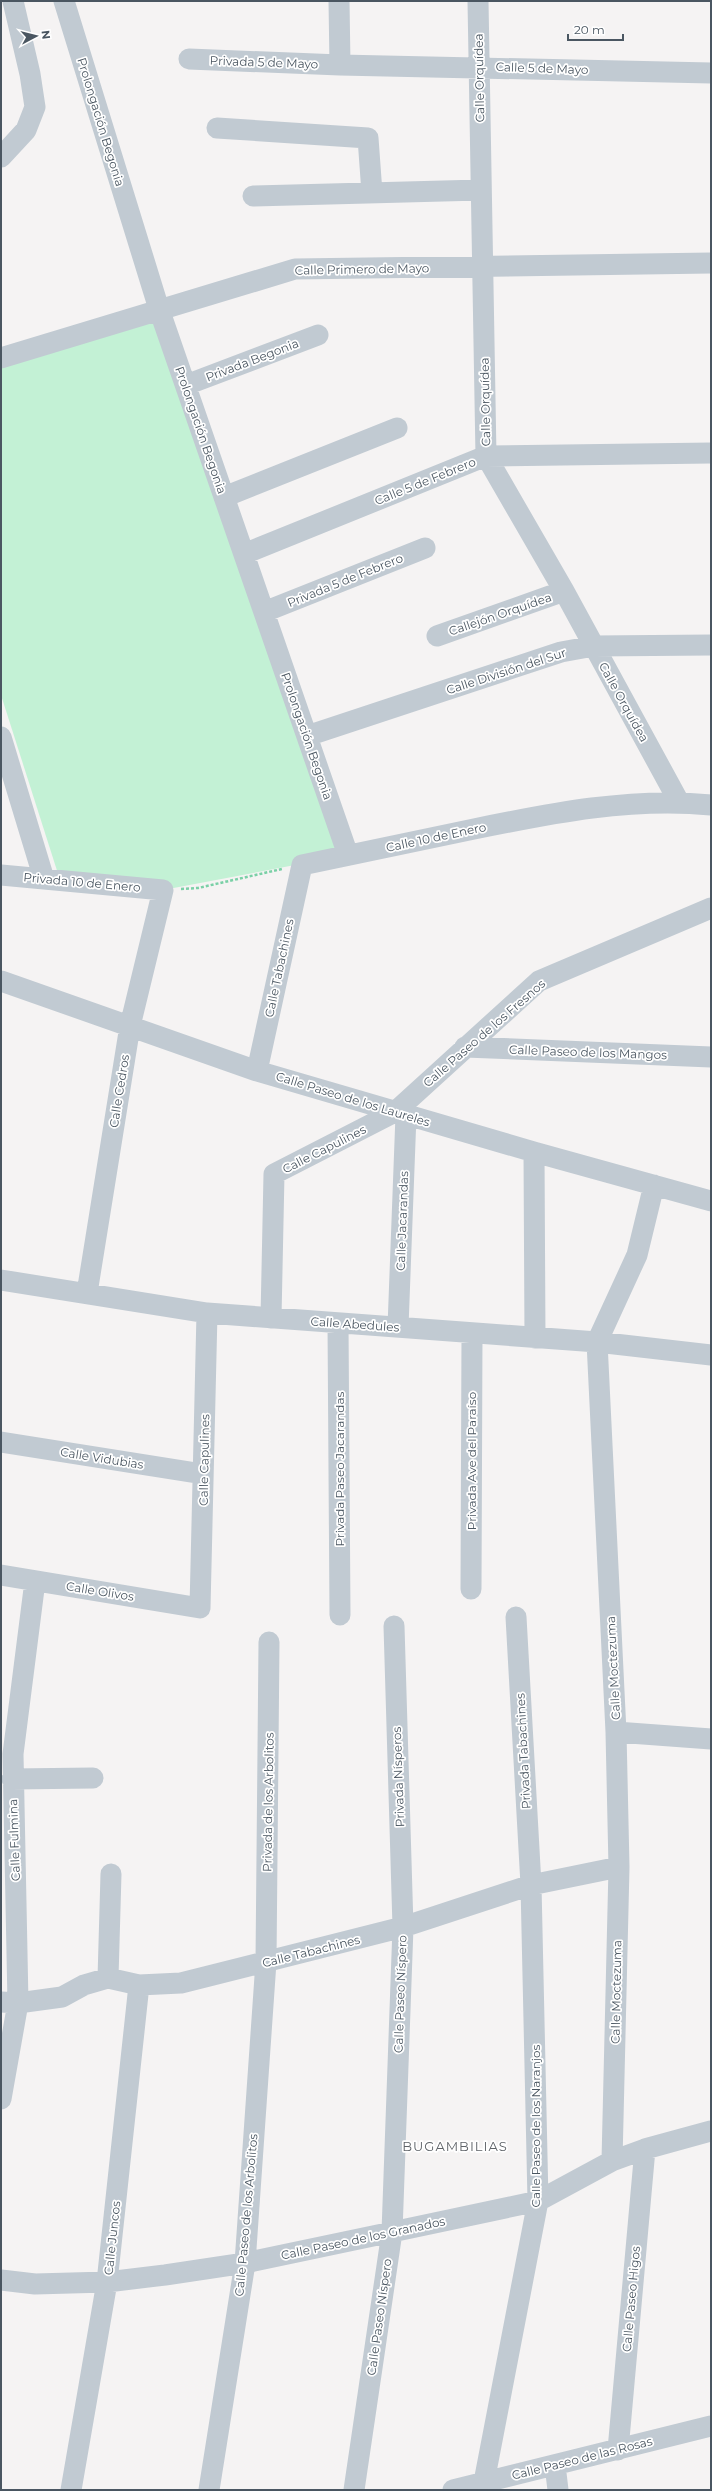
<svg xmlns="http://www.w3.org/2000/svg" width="712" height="2491" viewBox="0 0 712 2491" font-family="Montserrat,sans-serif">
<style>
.green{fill:#c3f1d5}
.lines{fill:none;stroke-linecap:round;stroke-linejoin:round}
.path{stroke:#7ad0a6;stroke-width:2.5;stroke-dasharray:3 2;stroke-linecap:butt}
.minor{stroke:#c1cad2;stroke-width:21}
.labels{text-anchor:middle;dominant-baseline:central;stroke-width:3.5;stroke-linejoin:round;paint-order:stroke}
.street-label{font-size:12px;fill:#4a5661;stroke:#fff}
.neighbourhood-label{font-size:13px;letter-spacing:1px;fill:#5f6368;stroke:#fff}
</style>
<rect width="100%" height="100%" fill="#f5f3f3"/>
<!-- green -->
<path class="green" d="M159,309L348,855L163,890L60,880L1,695V358Z"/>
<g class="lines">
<!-- path -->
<path class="path" d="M181,889L198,888L282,869"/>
<!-- minor -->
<path class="minor" d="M64,1L159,309L348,855
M339,1L340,65
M478,1L486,456L564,591L679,802
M189,59L340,65L711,73
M217,128L368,138L372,193
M1,157L26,130L35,107L30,74L13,1
M253,196L481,190
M1,358L295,269L711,263
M186,385L318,335
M224,497L397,428
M244,554L486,456L711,453
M264,612L425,548
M437,636L564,591
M307,736L561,652L594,646L711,645
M1,737L44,879
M1,875L163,890L130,1026L87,1293
M1,981L257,1071L534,1152L711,1201
M465,1047L711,1057
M257,1071L302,865C359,853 417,841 474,829C552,813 632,797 711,805
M534,1152L535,1338
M1,1280L207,1313L597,1342L711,1355
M271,1318L274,1174L395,1112L539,981L711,908
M338,1323L340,1615
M398,1327L406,1115
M1,1442L203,1474
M1,1575L200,1608L207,1313
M471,1589L472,1333
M616,1732L711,1739
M12,1779L93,1778
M108,1978L111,1874
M1,2002L18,2003L62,1997L84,1985L108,1978L139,1985L181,1983L403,1927L531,1885L619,1867
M1,2099L18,2003L13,1754L35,1581
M612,2161L619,1867L616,1732L597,1342L637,1255L654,1185
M1,2280L35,2284L107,2282L165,2275L245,2263L392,2232L538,2201L612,2161L645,2149L711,2131
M618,2450L645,2149
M555,2465L558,2490
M484,2482L538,2201L531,1885L516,1617
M71,2490L107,2282L139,1985
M209,2490L245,2263L266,1962L269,1642
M354,2490L392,2232L403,1927L394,1626
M453,2490L711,2426"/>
</g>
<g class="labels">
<!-- street labels -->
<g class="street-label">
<text transform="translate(264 62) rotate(2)">Privada 5 de Mayo</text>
<text transform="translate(542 68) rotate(2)">Calle 5 de Mayo</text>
<text transform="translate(479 78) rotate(-91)">Calle Orquídea</text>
<text transform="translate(101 122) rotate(73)">Prolongación Begonia</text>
<text transform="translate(362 269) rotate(-1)">Calle Primero de Mayo</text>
<text transform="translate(252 360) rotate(-21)">Privada Begonia</text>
<text transform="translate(485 402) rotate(-91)">Calle Orquídea</text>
<text transform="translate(201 430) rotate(71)">Prolongación Begonia</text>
<text transform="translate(425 481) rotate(-22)">Calle 5 de Febrero</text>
<text transform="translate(345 580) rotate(-22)">Privada 5 de Febrero</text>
<text transform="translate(500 614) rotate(-19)">Callejón Orquídea</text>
<text transform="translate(506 671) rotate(-18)">Calle División del Sur</text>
<text transform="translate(624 702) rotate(61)">Calle Orquídea</text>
<text transform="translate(307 736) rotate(71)">Prolongación Begonia</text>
<text transform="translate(436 837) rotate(-12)">Calle 10 de Enero</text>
<text transform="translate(82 882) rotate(5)">Privada 10 de Enero</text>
<text transform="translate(279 968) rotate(-78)">Calle Tabachines</text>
<text transform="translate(484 1033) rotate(-41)">Calle Paseo de los Fresnos</text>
<text transform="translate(588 1052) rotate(2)">Calle Paseo de los Mangos</text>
<text transform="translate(119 1091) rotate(-81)">Calle Cedros</text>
<text transform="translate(353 1099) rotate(17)">Calle Paseo de los Laureles</text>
<text transform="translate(324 1149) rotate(-27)">Calle Capulines</text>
<text transform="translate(402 1221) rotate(-88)">Calle Jacarandas</text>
<text transform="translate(355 1324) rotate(4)">Calle Abedules</text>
<text transform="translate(102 1458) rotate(9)">Calle Vidubias</text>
<text transform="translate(204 1460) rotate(-89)">Calle Capulines</text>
<text transform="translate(471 1461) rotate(-90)">Privada Ave del Paraíso</text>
<text transform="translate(339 1469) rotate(-90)">Privada Paseo Jacarandas</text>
<text transform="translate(100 1591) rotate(9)">Calle Olivos</text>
<text transform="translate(613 1668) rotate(-93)">Calle Moctezuma</text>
<text transform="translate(523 1751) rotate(-93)">Privada Tabachines</text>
<text transform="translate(398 1777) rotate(-92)">Privada Nísperos</text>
<text transform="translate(268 1802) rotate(-89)">Privada de los Arbolitos</text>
<text transform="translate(14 1840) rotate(-92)">Calle Fulmina</text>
<text transform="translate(311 1951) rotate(-14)">Calle Tabachines</text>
<text transform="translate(616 1992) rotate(-89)">Calle Moctezuma</text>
<text transform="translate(400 1994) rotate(-88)">Calle Paseo Níspero</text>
<text transform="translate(535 2126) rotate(-90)">Calle Paseo de los Naranjos</text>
<text transform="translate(246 2215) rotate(-85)">Calle Paseo de los Arbolitos</text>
<text transform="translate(112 2238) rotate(-84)">Calle Juncos</text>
<text transform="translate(363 2238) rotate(-12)">Calle Paseo de los Granados</text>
<text transform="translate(631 2299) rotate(-85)">Calle Paseo Higos</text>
<text transform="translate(379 2317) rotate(-82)">Calle Paseo Níspero</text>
<text transform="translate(582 2458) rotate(-14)">Calle Paseo de las Rosas</text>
</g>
<!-- neighbourhood labels -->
<g class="neighbourhood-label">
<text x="455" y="2146">BUGAMBILIAS</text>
</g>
</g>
<!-- border -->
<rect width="712" height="2491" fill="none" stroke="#4a5661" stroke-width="4"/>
<!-- north arrow -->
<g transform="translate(36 36) rotate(83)" stroke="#ffffff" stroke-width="3" paint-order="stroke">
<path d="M0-3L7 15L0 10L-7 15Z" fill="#4a5661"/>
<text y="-6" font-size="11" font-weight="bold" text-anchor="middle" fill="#4a5661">N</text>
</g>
<!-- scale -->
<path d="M568 34v6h55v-6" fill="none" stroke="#4a5661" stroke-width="2"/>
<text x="574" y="34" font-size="12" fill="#4a5661" stroke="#ffffff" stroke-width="3" paint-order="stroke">20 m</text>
</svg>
